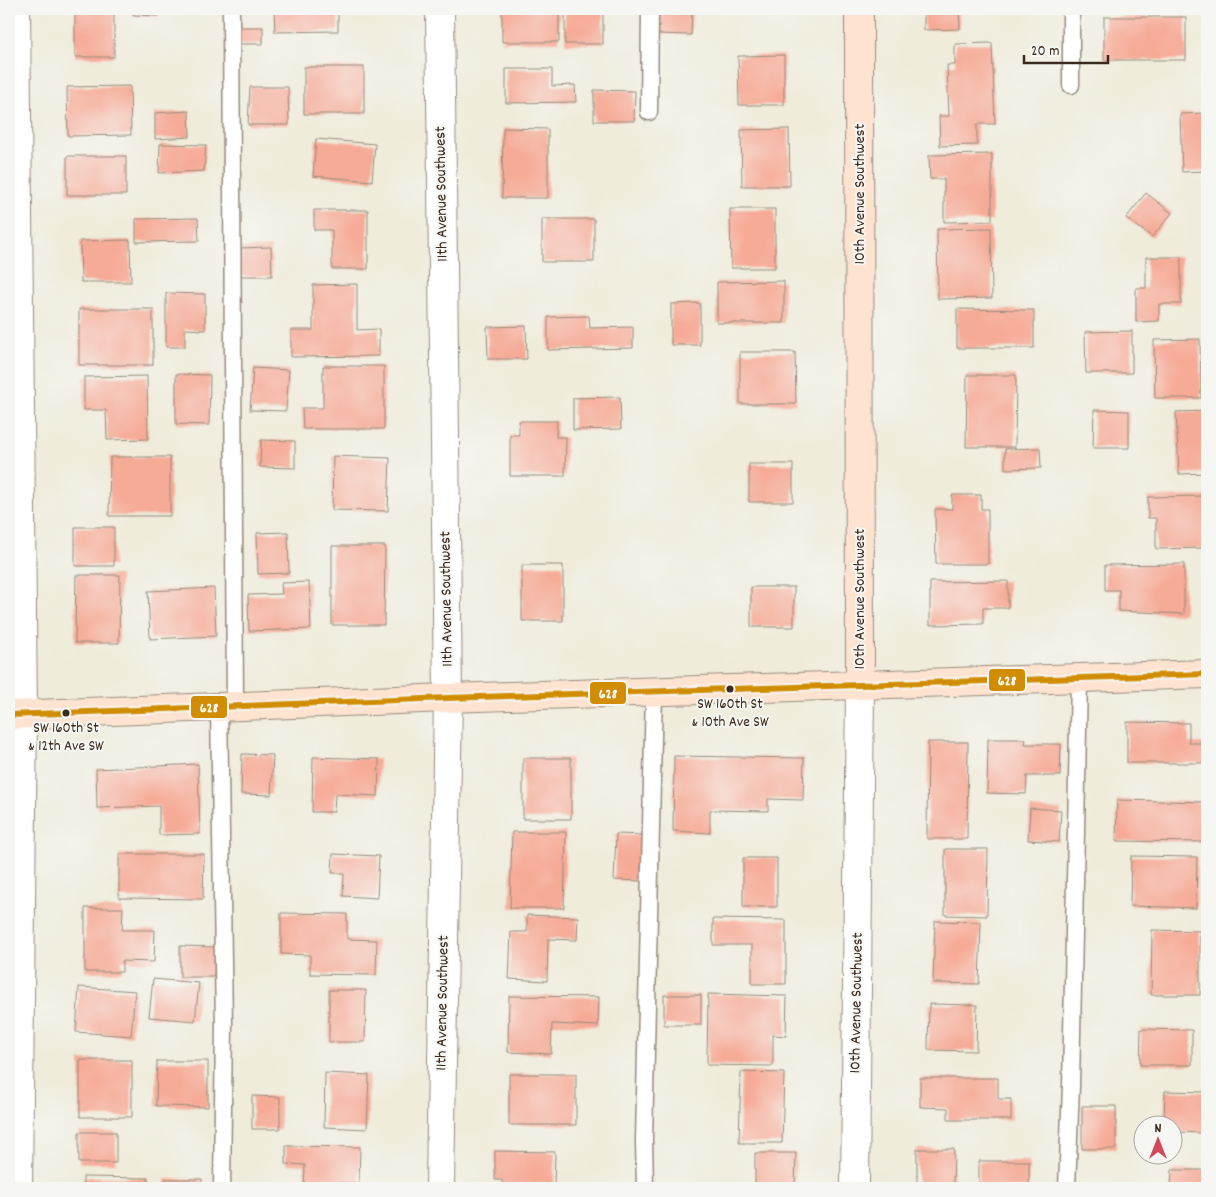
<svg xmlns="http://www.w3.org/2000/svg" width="1216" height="1197" viewBox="0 0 1216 1197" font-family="Dekko,sans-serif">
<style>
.building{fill:#f6ab97}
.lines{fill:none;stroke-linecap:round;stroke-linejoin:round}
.lane-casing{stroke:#958b7c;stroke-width:19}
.street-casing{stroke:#958b7c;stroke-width:30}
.secondary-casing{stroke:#958b7c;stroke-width:30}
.lane{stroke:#fff;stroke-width:16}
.street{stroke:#fff;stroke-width:28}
.secondary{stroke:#fee3d1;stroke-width:28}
.bus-1-casing{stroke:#f6f6f2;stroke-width:10}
.bus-1{stroke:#d18d06;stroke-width:6}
.bus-dot{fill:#3b2a1e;stroke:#f6f6f2;stroke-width:2}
.labels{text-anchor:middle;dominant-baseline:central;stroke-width:4;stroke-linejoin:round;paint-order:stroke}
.bus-label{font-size:15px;fill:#3b2a1e;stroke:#f6f6f2}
.street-label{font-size:16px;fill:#3b2a1e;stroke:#f6f6f2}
.line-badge{stroke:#f6f6f2;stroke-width:2}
.badge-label{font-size:14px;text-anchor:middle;font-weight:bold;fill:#fff}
</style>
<rect width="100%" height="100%" fill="#f6f6f2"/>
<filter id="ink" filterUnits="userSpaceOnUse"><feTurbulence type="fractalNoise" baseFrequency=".02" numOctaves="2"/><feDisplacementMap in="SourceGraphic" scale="10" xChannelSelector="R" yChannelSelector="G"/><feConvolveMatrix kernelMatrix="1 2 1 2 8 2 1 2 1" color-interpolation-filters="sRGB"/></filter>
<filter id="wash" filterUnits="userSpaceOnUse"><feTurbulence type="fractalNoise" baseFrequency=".0096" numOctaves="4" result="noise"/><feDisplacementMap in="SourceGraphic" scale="20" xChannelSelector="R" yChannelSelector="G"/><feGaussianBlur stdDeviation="1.12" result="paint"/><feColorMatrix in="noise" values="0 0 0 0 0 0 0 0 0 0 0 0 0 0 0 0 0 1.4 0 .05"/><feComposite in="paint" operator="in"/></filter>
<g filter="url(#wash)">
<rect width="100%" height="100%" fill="#efecdb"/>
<g id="blocks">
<!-- building -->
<path class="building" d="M75,9H114V57H75Z
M133,9H159V16L133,15Z
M274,9H338V31L275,32Z
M502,9H559V42H502Z
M565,9H603V44H565Z
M658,9H692L691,35L657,34Z
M924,9H959L960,29L924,30Z
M1104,17H1186V60H1104Z
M235,27H263V44H235Z
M992,43L995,124H977V145L940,146L939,116H949L947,65H955V44Z
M784,55V105H739L738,56Z
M304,67H364V114H304Z
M506,69H552V86L575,85L576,102L506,103Z
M130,86L131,135L68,136L67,87Z
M250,87H288L289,125H248Z
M594,90L635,91L634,121H594Z
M189,111L190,137L155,139V113Z
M1207,113V171L1182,172L1180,114Z
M503,128L548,129V198H502Z
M789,129L790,186H742L741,130Z
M316,139L375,144L372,181L313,176Z
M160,144L206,145L204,171L159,173Z
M992,154V221L944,222V179H930L929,155Z
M67,156H126V195H67Z
M1146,193L1172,213L1152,237L1126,218Z
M730,209H775V268H731Z
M314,210H368V269H332V230H314Z
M198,218L199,241L136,242V219Z
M542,219H594V262H542Z
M991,228L992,298L938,299L937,229Z
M130,240L131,282H81L80,241Z
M271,247L272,276H238V248Z
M1146,257H1181V304H1159V321L1136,322V288H1146Z
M784,281V323H717V282Z
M357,284V330L379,329V356L291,357V330H313V285Z
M166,293L205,294V330L185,329V347H166Z
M700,303V345H671V304Z
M79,309H153V365H79Z
M957,309L1034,310V348H957Z
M589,316L590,328L633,327V348L548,350V317Z
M526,326L527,359H488L487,327Z
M1132,331V373H1086L1085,332Z
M1200,339L1201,398H1155L1154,340Z
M740,352H795L796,404H740Z
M323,366H384V429H303L302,408H323Z
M253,368L289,370L286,411L250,410Z
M176,374L210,375L209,425L176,424Z
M967,375H1016L1015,447H966Z
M147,376L148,439L107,440L106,410H84V377Z
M620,397L621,429L573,430V398Z
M1094,410L1129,411V448H1093Z
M1207,411V473L1179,474L1176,412Z
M519,421H557L556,437H566L565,476H510V435H519Z
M261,440L295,441V468L260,467Z
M1040,448L1041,468L1005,469V449Z
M333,456L390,458L388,511L332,510Z
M110,457H170V516H109Z
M749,464H793V502H749Z
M952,495H981V509H988V564H936L935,509H952Z
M1207,496V548L1156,549V518H1148V497Z
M75,527H114V566H75Z
M288,532L289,573L258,574L257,533Z
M332,546H385L384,625H332Z
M1184,564V614L1119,611V590H1105V565Z
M522,565H563V621H522Z
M76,575H120L119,643H75Z
M1008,581V608H983V624L930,625V582Z
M309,582L311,629L249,631L248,595L282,594L281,583Z
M751,587H794V627H751Z
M214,588L216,636L150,639L148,591Z
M1127,722L1189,723V743H1207V763H1127Z
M988,739H1026L1025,744H1061L1060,776H1027L1026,794L987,793Z
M928,742H968L967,839H927Z
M242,754L273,755L271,795L241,794Z
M674,756L804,758L803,800L768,799V811L710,810V833L673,831Z
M313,757L379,759L378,796L335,794L334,812H312Z
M523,758H571V819H523Z
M198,764L200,834L159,835V806L97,808L96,769Z
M1117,800L1207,802V842L1116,841Z
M1030,808L1061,810L1059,842L1028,840Z
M512,832H566L564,908H510Z
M616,834L643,835L642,881L614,880Z
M945,849H988L987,916L945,915Z
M119,854H204L203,899L119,898Z
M333,854L379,856L377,898L343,896L344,873H332Z
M1131,856L1197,857L1196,908L1130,906Z
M743,858H777V907H743Z
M85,908H123L122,930H155L154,962L122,961V972H85Z
M281,913L347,914V939L377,940L376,975L310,974V955L281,954Z
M527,915L578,917L577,940L548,939L547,981L509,979L511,932H527Z
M713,919L786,920V984H752V945H713Z
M935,921L981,922L979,984L933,983Z
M1152,930L1200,931V995H1151Z
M180,946L215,947L214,977H180Z
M153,979L199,983L195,1021L149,1017Z
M79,987L135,991L131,1036L76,1032Z
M329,990H366L365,1042H329Z
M708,994L787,996L786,1036L773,1035V1066L707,1065Z
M664,995H701V1025H664Z
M509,996L599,997L598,1026L552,1024L551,1054L508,1052Z
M929,1004L977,1005L976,1051L928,1050Z
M1141,1029L1192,1030V1065H1140Z
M80,1060H132V1117H80Z
M157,1061H208V1107L156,1106Z
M741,1072L784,1073L782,1143H739Z
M325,1073L369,1075L367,1129L324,1127Z
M509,1074H576V1125H509Z
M920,1078H998V1099H1011V1120H948V1108L920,1107Z
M1165,1091L1207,1092V1133L1174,1132V1124H1164Z
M252,1096L280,1097V1129H252Z
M1082,1106H1116V1149H1082Z
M79,1132H116V1163H79Z
M286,1146L360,1147L359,1183H330V1188H304L305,1165L286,1164Z
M917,1149H954L953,1188H917Z
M495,1151L555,1152L554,1188H502V1180H495Z
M755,1153H796L795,1188H755Z
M979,1161H1029V1188H979Z
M1172,1170H1207V1188H1171Z
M83,1177L148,1178V1188H83Z
M165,1179H202V1188H165Z"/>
</g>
</g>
<g filter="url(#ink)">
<use href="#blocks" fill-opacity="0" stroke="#958b7c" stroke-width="1"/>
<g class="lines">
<!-- lane casing -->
<g class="lane-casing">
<path id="lane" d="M231,9L235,706
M1071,85V9
M649,112L650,9
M219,707L224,1024L222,1188
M645,1188L644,1140L654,691
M1067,1188L1071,1086L1079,678"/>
</g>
<!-- street casing -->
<g class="street-casing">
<path id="street" d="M16,9L23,715L18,1188
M440,9L448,698L440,1188
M855,1188L860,685"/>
</g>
<!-- secondary casing -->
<g class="secondary-casing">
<path id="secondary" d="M859,9L860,685
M9,715L448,698L1207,674"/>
</g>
<!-- lane -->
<use href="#lane" class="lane"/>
<!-- street -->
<use href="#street" class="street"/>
<!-- secondary -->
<use href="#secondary" class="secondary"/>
<!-- bus-1 casing -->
<g class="bus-1-casing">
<path id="bus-1" d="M9,715L448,698L1207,674"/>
</g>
<!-- bus-1 -->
<use href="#bus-1" class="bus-1"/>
</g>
</g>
<!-- markers -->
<g class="bus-dot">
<circle cx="730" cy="689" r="4.5"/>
<circle cx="66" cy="713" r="4.5"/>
</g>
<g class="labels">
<!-- bus labels -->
<g class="bus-label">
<text x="730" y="705">SW 160th St<tspan x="730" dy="18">&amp; 10th Ave SW</tspan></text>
<text x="66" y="729">SW 160th St<tspan x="66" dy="18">&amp; 12th Ave SW</tspan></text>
</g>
<!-- street labels -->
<g class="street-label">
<text transform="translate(442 194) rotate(-91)">11th Avenue Southwest</text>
<text transform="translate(860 194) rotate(-90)">10th Avenue Southwest</text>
<text transform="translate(447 599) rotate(-91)">11th Avenue Southwest</text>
<text transform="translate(860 599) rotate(-90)">10th Avenue Southwest</text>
<text transform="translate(443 1003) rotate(-89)">11th Avenue Southwest</text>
<text transform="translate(857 1003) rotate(-89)">10th Avenue Southwest</text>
</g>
</g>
<g class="line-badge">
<rect x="988" y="668" width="38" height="24" rx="5" fill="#d18d06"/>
<rect x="589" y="681" width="38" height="24" rx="5" fill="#d18d06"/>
<rect x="190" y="695" width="38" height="24" rx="5" fill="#d18d06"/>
</g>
<g class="badge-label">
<text x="1007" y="685">628</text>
<text x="608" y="698">628</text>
<text x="209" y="712">628</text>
</g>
<!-- margin -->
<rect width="1216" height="1197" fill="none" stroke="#f6f6f2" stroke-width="30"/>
<!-- north arrow -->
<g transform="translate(1158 1140)"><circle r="24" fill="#f6f6f2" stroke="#aba49d"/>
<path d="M0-4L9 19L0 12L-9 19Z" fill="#d1495b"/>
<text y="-8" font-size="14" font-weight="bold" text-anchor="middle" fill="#3b2a1e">N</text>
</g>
<!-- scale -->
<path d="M1024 55v8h84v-8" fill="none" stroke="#3b2a1e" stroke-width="2.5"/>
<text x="1031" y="55" font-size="15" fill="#3b2a1e" stroke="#f6f6f2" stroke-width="4" paint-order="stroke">20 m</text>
</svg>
